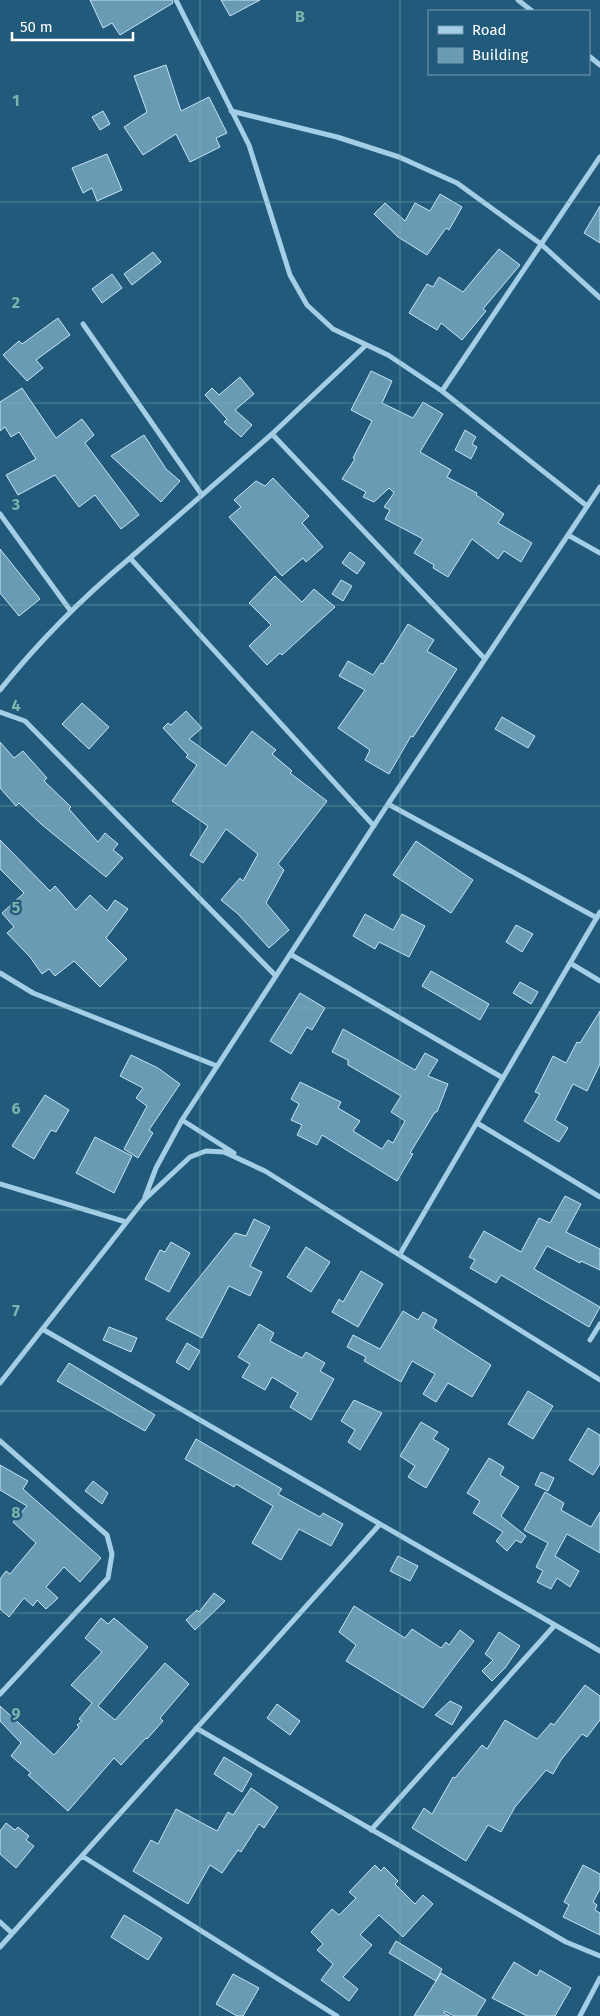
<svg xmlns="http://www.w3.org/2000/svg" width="600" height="2016" viewBox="0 0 600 2016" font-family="'Fira Sans',sans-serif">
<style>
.building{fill:#6a9bb5;stroke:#c6e4f4}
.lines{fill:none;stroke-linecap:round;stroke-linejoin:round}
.minor{stroke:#a3cee6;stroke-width:5}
.grid{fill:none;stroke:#7bb4af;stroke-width:1;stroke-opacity:0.55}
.grid-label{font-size:16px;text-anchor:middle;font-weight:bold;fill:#7bb4af;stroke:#215a7a;stroke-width:4.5;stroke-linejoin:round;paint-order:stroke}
</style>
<rect width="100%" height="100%" fill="#215a7a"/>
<!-- building -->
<path class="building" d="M90,0H172L173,3L120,35L112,23L103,28Z
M221,0H260L230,16Z
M166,65L181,111L209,97L227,133L216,138L220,147L190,162L176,134L143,155L124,127L147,112L134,76Z
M103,111L110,124L100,130L92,117Z
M107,154L122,190L97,201L92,188L83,193L72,168Z
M440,194L462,207L449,230L446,228L427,255L398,237L374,214L385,203L405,221L415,203L430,211Z
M600,206V243L584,233Z
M499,249L520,265L483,309L486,311L462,340L441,323L437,330L409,313L427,284L433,287L439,277L463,292Z
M153,252L161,262L132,285L124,274Z
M112,274L122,288L102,303L92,289Z
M58,318L70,335L36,360L43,368L27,381L3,355L19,341L22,344Z
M371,371L392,381L382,403L413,418L423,402L443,414L420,452L451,470L447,477L477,493L476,495L504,514L498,523L532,543L521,562L504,551L498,559L472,539L448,577L433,568L434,565L414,553L423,539L385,519L390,510L384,507L394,493L389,488L374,502L363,497L366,492L342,479L355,459L353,458L372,421L351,410Z
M240,377L254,394L235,410L252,425L241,437L224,422L227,419L205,395L212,388L219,395Z
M22,388L56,438L82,419L94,435L85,443L139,515L121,529L95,495L79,507L55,475L18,495L6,475L36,459L19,432L11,437L5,427L0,431V402Z
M465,430L476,437L472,444L477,447L471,459L455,450Z
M144,435L166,469L180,481L161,502L111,456Z
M273,478L309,516L302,523L323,547L306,562L303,558L282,576L229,517L241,507L234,500L256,481L265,486Z
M0,549L40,599L19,616L0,593Z
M350,552L365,563L357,574L342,563Z
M275,576L302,602L314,589L335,607L282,655L280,653L267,665L249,646L271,625L249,603Z
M341,580L352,586L343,601L332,594Z
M408,624L434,640L427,651L457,669L413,737L411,736L389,774L365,760L370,750L338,728L365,690L339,676L348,661L373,675L381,663L383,664Z
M82,703L109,727L89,749L62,724Z
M186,711L202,728L189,739L226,766L252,731L276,750L272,754L292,771L290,773L327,801L278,864L284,870L266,903L289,930L269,948L238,914L221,900L240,878L243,881L258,854L226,829L203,863L190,855L208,826L172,801L197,765L186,757L188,755L163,728L168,723L171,725Z
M502,717L535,736L528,748L495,729Z
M0,742L14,758L23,751L47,778L44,781L71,807L69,809L98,842L105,833L118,844L113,850L123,858L106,877L41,824L19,803L16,806L0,788Z
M0,840L50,891L55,886L76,910L90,895L107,911L115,900L128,909L106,938L127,959L100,987L74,961L55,976L49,969L42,974L30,957L7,933L14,927L2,913L24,893L0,869Z
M416,841L473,880L451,913L393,875Z
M365,914L393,930L402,914L425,926L409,957L379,942L375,949L353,936Z
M516,925L533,934L522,952L506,942Z
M431,971L489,1004L480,1020L422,986Z
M520,982L538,992L531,1004L513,993Z
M300,993L325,1008L312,1030L307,1027L291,1054L270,1041Z
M600,1011V1064L587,1091L573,1084L555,1120L568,1128L559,1142L524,1121L540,1094L535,1092L553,1056L566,1063L577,1042L580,1043Z
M343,1029L415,1070L425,1053L438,1060L428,1076L448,1084L437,1112H435L410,1153L413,1154L397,1181L322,1135L317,1145L297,1135L302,1125L291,1120L299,1104L291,1099L300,1082L341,1102L338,1108L360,1121L353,1131L382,1149L388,1140L393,1143L405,1121L391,1112L401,1096L348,1065V1060L332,1052Z
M131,1055L158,1068L180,1084L149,1130L153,1133L138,1158L124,1149L147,1106L136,1098L143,1088L120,1076Z
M45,1095L69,1110L56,1132L51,1130L34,1159L12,1146Z
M95,1137L132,1156L114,1193L76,1173Z
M565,1196L581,1204L566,1232L600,1249V1270L581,1261L580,1263L547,1246L534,1269L600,1307L589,1327L501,1275L496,1283L470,1268L475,1260L469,1257L484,1231L521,1252L539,1218L550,1223Z
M254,1219L270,1227L250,1266L262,1272L250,1296L229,1286L202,1338L166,1319L235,1233L246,1236Z
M171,1242L190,1253L169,1292L145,1279L160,1250L165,1252Z
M306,1247L330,1262L311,1292L287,1277Z
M361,1271L383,1284L358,1327L332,1312L339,1299L343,1302Z
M403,1311L418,1320L423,1312L437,1320L433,1328L491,1365L472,1397L448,1383L436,1402L423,1394L435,1374L412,1361L401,1382L364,1361L366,1357L347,1347L353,1335L380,1349Z
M259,1324L274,1333L270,1341L302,1358L306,1352L325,1363L320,1371L334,1379L311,1420L290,1407L298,1393L272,1377L265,1390L242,1377L250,1364L238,1357Z
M109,1327L137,1338L131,1352L103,1340Z
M187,1343L200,1351L189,1370L176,1362Z
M69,1363L155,1415L145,1431L57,1381Z
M528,1391L553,1406L533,1439L508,1424Z
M354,1400L382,1413L360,1450L348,1442L355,1430L341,1421Z
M421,1422L438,1432L433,1439L449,1449L426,1488L408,1477L415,1466L400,1456Z
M588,1428L600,1435V1464L593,1475L569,1460Z
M196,1439L282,1489L278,1494L320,1517L323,1513L343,1524L331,1546L299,1529L281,1560L252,1543L273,1506L236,1484L234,1487L185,1459Z
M489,1458L504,1467L500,1475L519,1487L501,1516L526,1536L521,1543L516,1540L507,1551L496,1541L503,1532L473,1513L480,1501L467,1493Z
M0,1465L28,1481L23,1489L101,1558L80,1582L64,1567L46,1587L58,1598L46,1609L37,1600L33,1606L24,1598L9,1617L0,1609V1579L6,1571L10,1574L36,1543L13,1522L27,1506L0,1490Z
M541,1472L554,1478L548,1491L535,1485Z
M93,1481L108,1493L102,1504L85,1491Z
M545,1492L564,1503L561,1510L591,1527L600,1512V1553L567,1534L555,1556L579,1571L570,1587L557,1578L551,1589L537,1582L543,1571L536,1567L548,1543L524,1530Z
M398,1556L418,1566L410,1581L390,1571Z
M214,1593L225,1601L195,1630L186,1620L197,1610L199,1612Z
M354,1606L405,1638L412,1629L441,1648L446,1642L449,1645L460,1630L474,1641L423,1708L346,1661L356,1645L339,1632Z
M101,1618L108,1624L114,1618L148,1647L98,1706L115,1720L165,1663L189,1684L160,1718L163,1721L147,1739L146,1738L121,1765L114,1758L68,1811L28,1775L31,1773L11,1756L21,1743L0,1721V1706L54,1755L79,1727L77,1725L82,1721L79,1719L92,1703L71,1685L102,1652L85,1638Z
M499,1632L520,1646L505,1668L492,1681L482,1671L493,1660L485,1654Z
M585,1685L600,1696V1720L587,1737L582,1734L561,1760L553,1774L546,1770L515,1807L501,1832L488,1825L466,1861L412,1828L424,1808L432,1814L453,1777L455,1778L482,1745L487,1749L505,1720L537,1739L551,1723L554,1725Z
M450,1701L462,1707L452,1725L435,1715Z
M277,1704L300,1721L290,1735L267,1718Z
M224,1757L252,1774L242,1792L214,1774Z
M251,1788L278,1807L264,1828L259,1824L241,1852L238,1850L222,1873L210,1865L188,1904L133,1871L151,1840L158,1844L176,1809L217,1831L228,1812L233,1815Z
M6,1823L15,1830L18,1827L29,1836L26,1840L34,1846L16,1868L0,1854V1831Z
M375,1865L381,1871L384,1867L398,1881L395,1884L415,1904L423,1895L433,1904L403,1937L379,1915L360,1935L372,1945L343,1977L358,1989L349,2001L321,1980L333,1964L317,1950L323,1944L311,1932L332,1909L339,1915L356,1898L349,1892Z
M583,1865L600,1874V1889L593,1902L597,1905L595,1910L600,1913V1935L563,1917L569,1905L564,1902Z
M124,1915L162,1938L148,1960L111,1937Z
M396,1941L442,1969L436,1981L389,1953Z
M514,1962L537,1976L540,1970L571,1988L555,2016H527L492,1998Z
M441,1973L486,2000L476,2016H454L445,2011L444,2013L450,2016H414Z
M233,1974L259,1988L243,2016H237L216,2004Z"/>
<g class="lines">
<!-- minor -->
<path class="minor" d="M176,0L249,145L290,275L307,305L333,329L388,355L442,391L587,506
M518,0L532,11
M589,56L600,65
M231,111L337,137L399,157L457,183L541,244L600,298
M83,324L202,495
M442,391L600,157
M272,434L485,659
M0,514L70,610
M568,535L600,487
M130,558L272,434L365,346
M0,690C40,640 81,599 130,558L374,826
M0,712L25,721L276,976
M597,918L388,804L568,535L600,553
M290,954L503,1078
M570,963L600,981
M0,973L33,993L217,1066
M182,1120L234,1153
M477,1123L600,1197
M0,1184L126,1222
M145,1197L156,1168L182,1120L388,804
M400,1254L600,912
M44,1330L600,1651
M590,1340L600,1324
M0,1383L144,1200L190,1157L206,1151L224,1152L265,1171L600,1380
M0,1441L107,1535L112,1554L108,1578L0,1694
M196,1728L566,1942L600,1956
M371,1830L555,1625
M82,1856L337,2016
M0,1922L12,1933
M0,1947L380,1524
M580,2016L600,1978"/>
</g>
<!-- grid -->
<path class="grid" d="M200,0V2016M400,0V2016M0,202H600M0,403H600M0,605H600M0,806H600M0,1008H600M0,1210H600M0,1411H600M0,1613H600M0,1814H600"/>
<g class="grid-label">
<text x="300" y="22">B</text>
<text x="16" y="106">1</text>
<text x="16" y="308">2</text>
<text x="16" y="510">3</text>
<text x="16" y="711">4</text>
<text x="16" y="913">5</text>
<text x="16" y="1114">6</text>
<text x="16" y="1316">7</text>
<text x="16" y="1518">8</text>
<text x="16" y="1719">9</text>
</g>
<!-- legend -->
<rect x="428" y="10" width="162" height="65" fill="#215a7a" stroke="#7a9caf"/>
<rect x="438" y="26" width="25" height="8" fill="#a3cee6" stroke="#7a9caf"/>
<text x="472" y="35" font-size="15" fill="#ffffff">Road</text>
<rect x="438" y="48" width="25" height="15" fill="#6a9bb5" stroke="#7a9caf"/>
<text x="472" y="60" font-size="15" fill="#ffffff">Building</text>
<!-- scale -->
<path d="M12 32v8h121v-8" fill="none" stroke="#ffffff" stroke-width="2.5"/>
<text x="20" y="32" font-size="15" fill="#ffffff" stroke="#215a7a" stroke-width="4" paint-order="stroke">50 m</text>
</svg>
